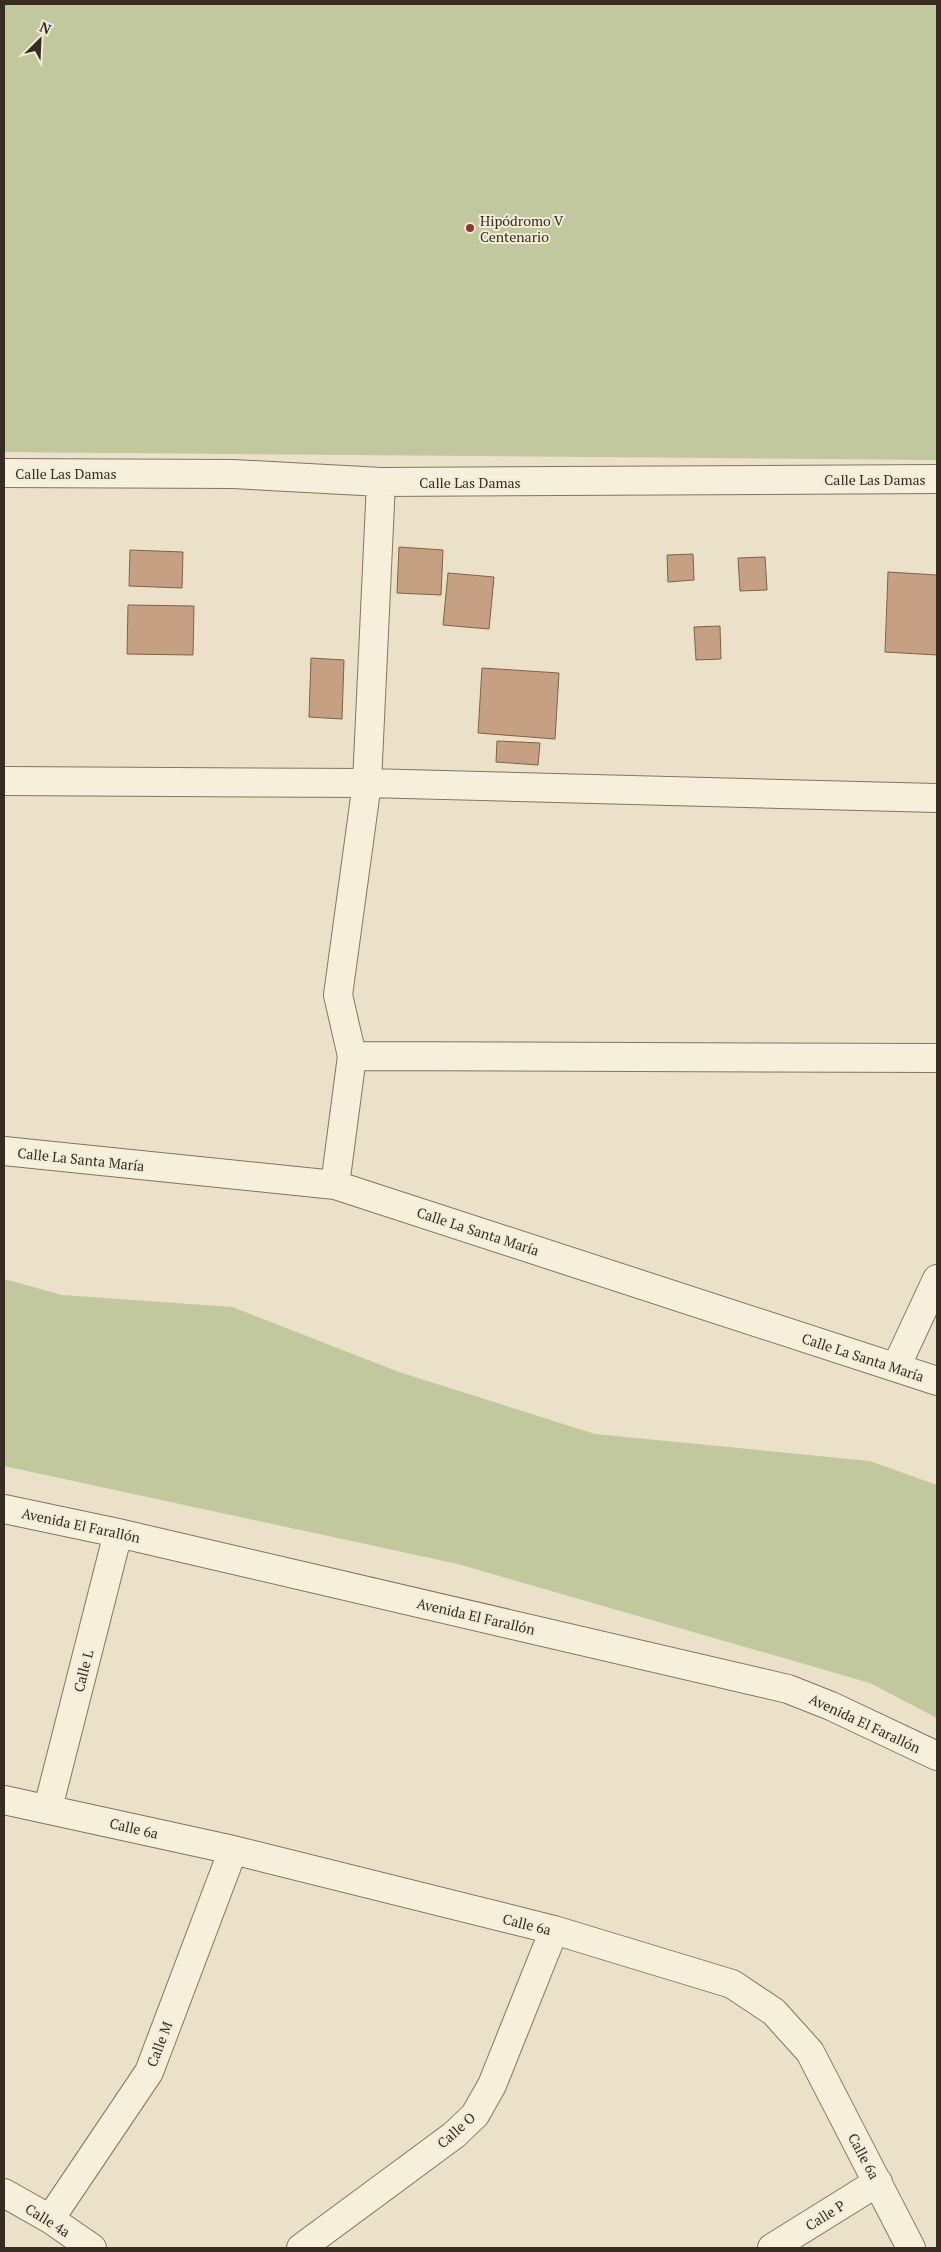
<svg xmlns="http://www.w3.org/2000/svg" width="941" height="2252" viewBox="0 0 941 2252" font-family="'PT Serif',serif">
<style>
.green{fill:#c1c89d}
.building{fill:#c5a082;stroke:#826047}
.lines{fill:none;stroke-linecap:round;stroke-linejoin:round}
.minor-casing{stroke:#85745f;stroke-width:30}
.minor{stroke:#f6efdb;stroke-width:28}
.poi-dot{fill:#8e3734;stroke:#f3ebd7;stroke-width:2}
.labels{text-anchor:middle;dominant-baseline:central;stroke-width:4;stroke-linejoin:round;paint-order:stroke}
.poi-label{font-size:14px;fill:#372c21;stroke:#f3ebd7;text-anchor:start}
.street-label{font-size:14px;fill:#372c21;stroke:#f3ebd7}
</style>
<rect width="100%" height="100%" fill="#eae1c8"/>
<!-- green -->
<path class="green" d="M4,4H937V460L4,452Z
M4,1279L62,1295L232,1307L399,1372L595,1434L870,1461L937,1485V1718L870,1683L458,1564L4,1466Z"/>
<!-- building -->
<path class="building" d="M399,547L443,550L441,595L397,593Z
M130,550L183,552L182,588L129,586Z
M693,554L694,580L668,582L667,555Z
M765,557L767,590L740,591L738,558Z
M888,572L937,575V655L885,652Z
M448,573L494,577L489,629L443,625Z
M128,605L194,606L193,655L127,654Z
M720,626L721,659L696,660L694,627Z
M311,658L344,660L342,719L309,717Z
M482,668L559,673L555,739L478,733Z
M497,741L540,743L538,765L496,762Z"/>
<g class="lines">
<!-- minor casing -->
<g class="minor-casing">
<path id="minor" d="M4,473L233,474L381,482L937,479
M4,781L367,783L937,798
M352,1056L937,1058
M4,1151L335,1185L937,1381
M335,1185L352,1056L338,995L367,783L381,482
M896,1367L937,1279
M4,1509L118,1533L788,1689L831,1706L937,1756
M4,1800L233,1850L554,1930L732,1984L774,2012L810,2052L911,2248
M48,1808L118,1533
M4,2193L50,2219L92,2248
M50,2219L149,2072L233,1850
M301,2248L454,2135L475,2115L492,2085L554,1930
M772,2248L878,2182"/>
</g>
<!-- minor -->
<use href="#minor" class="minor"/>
</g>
<!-- markers -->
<circle class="poi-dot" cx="470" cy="228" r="5"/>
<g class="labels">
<!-- poi labels -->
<g class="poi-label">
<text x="480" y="220">Hipódromo V<tspan x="480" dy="16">Centenario</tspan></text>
</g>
<!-- street labels -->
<g class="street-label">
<text x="66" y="473">Calle Las Damas</text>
<text x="875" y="479">Calle Las Damas</text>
<text x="470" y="482">Calle Las Damas</text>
<text transform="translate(81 1159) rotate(6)">Calle La Santa María</text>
<text transform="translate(478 1231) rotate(18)">Calle La Santa María</text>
<text transform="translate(863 1357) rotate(18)">Calle La Santa María</text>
<text transform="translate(81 1525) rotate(12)">Avenida El Farallón</text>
<text transform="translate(476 1616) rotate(13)">Avenida El Farallón</text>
<text transform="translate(83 1671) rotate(-76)">Calle L</text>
<text transform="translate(865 1723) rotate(25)">Avenida El Farallón</text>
<text transform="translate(134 1828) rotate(13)">Calle 6a</text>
<text transform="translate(527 1924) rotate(14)">Calle 6a</text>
<text transform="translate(159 2044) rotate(-69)">Calle M</text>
<text transform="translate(456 2130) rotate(-42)">Calle O</text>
<text transform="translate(864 2156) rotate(62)">Calle 6a</text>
<text transform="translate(825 2215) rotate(-32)">Calle P</text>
<text transform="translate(48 2220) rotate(32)">Calle 4a</text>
</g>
</g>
<!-- border -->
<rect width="941" height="2252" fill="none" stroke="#372c21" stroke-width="10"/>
<!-- north arrow -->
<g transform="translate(40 40) rotate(24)" stroke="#f3ebd7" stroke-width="4" paint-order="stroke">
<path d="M0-4L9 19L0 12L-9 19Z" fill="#372c21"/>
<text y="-8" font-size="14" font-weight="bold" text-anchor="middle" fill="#372c21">N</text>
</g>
</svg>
